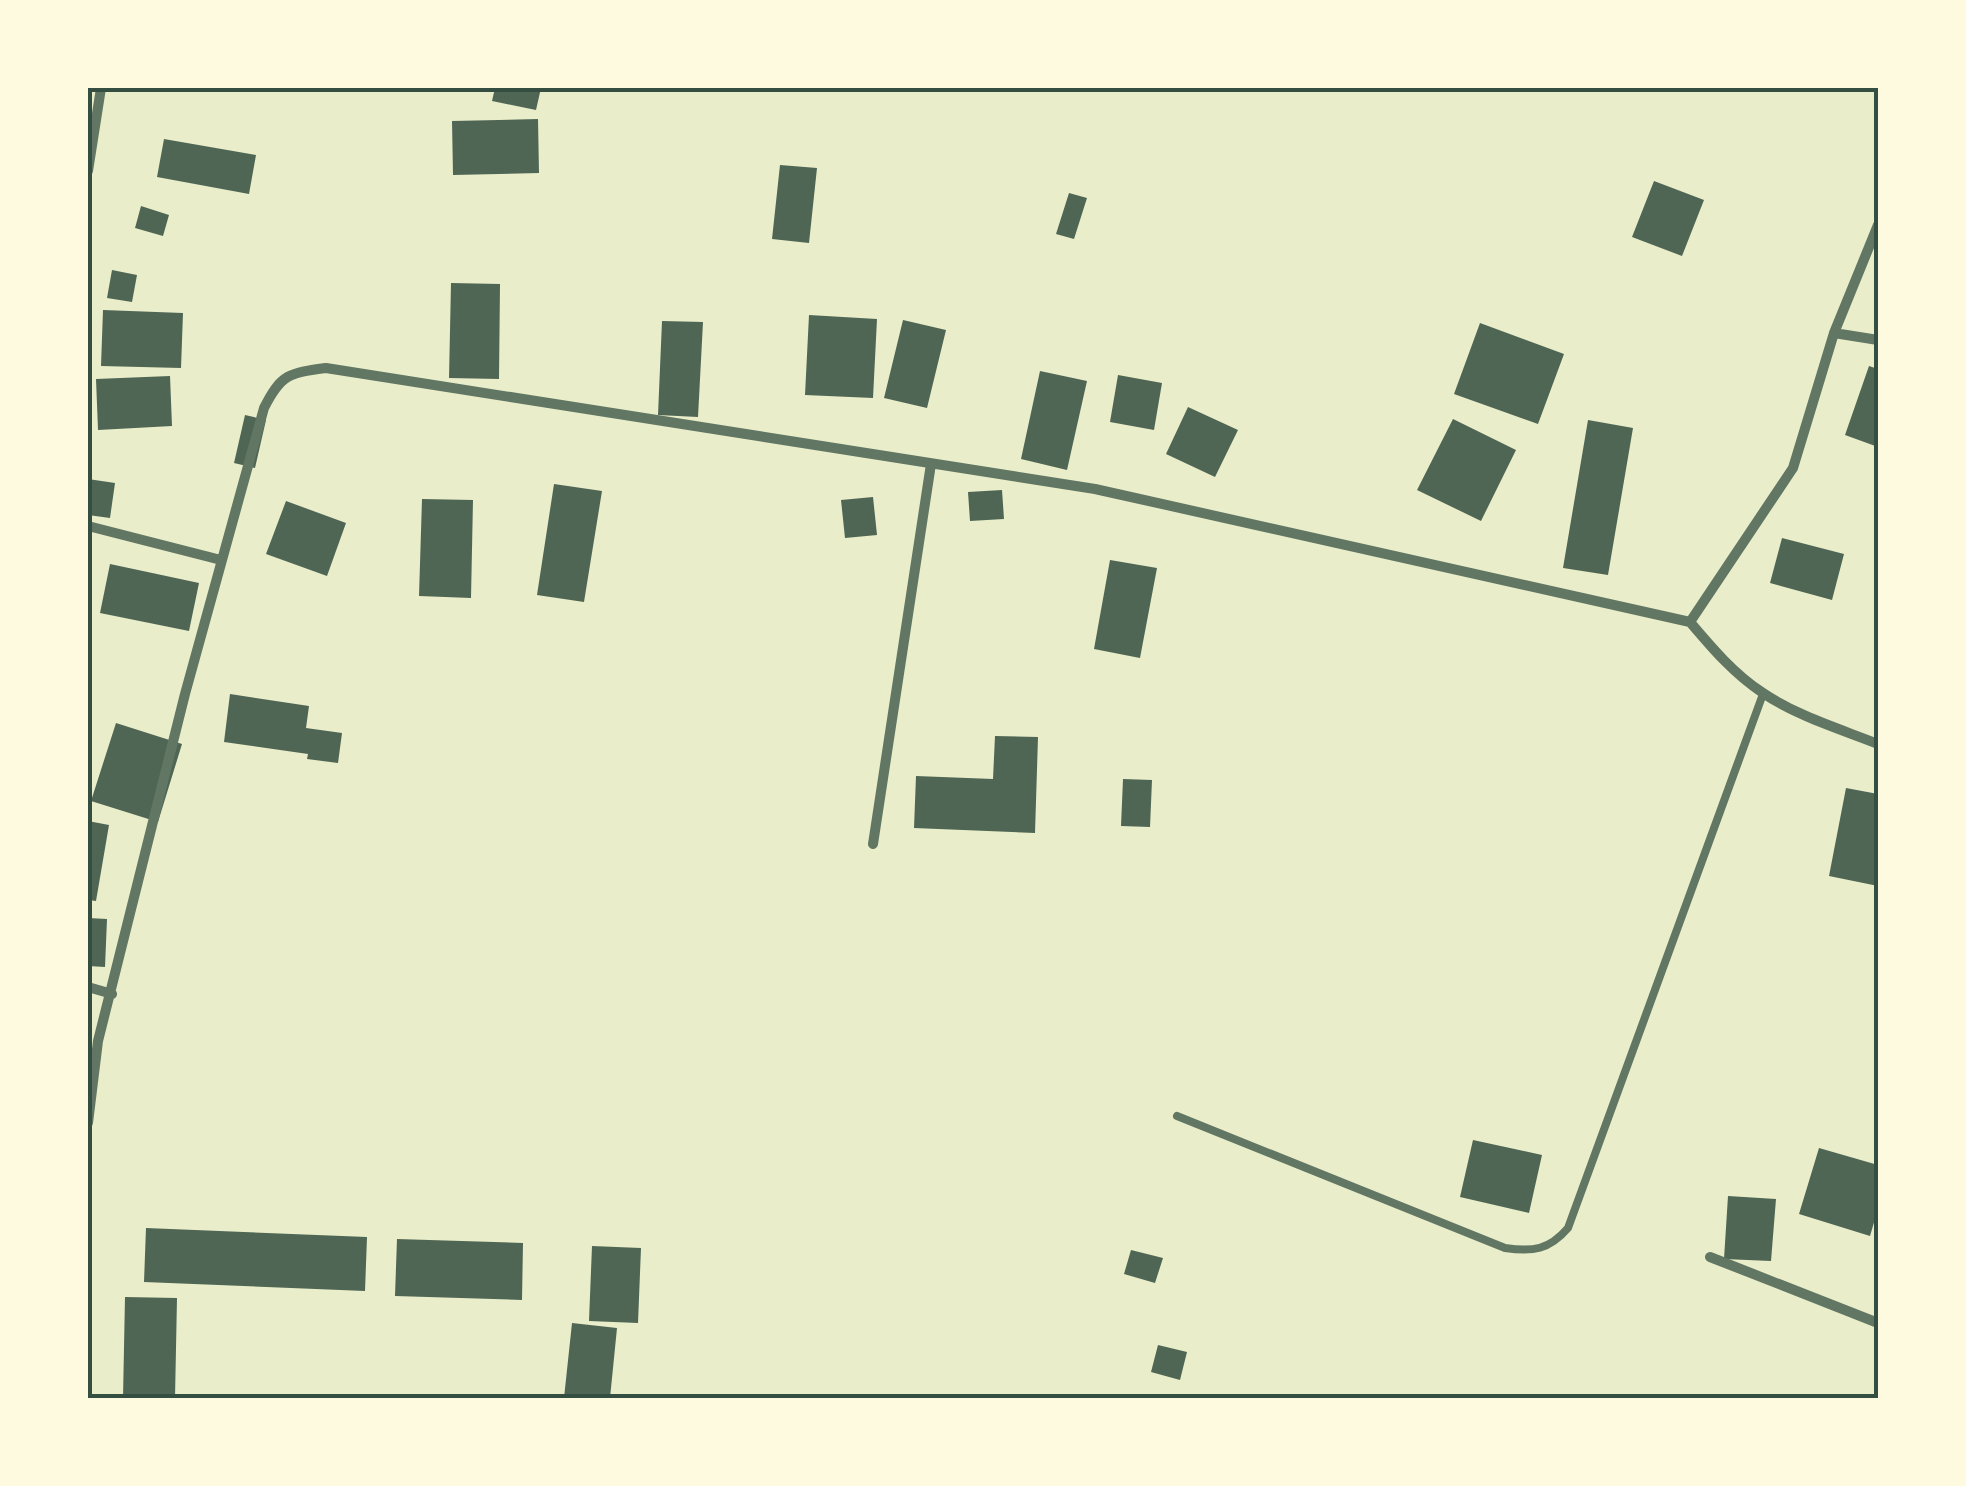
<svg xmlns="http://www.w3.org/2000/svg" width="1966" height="1486" viewBox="0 0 1966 1486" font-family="Overpass,sans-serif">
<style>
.building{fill:#4f6655}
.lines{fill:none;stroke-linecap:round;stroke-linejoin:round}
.service{stroke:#617663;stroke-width:8}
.minor{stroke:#617663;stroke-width:10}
.neatline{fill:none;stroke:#344e41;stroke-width:4}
</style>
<rect width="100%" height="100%" fill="#e9edc9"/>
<!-- building -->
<path class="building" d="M495,88H541L536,110L492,101Z
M538,119L539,173L453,175L452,121Z
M164,139L256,155L249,194L157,177Z
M780,165L817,168L809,243L772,239Z
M1654,181L1704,200L1682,256L1632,237Z
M1069,193L1087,198L1074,239L1056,234Z
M141,206L169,215L163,236L135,228Z
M112,270L137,275L132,302L107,298Z
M451,283L500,284L499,379L449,378Z
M103,310L183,313L181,368L101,366Z
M809,315L877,319L873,398L805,395Z
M903,320L946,330L927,408L884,398Z
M662,321L703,322L698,417L658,415Z
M1480,323L1564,354L1538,424L1454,394Z
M1869,366L1878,369V447L1845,435Z
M1040,371L1087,381L1067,470L1021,459Z
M1118,375L1162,383L1154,430L1110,422Z
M170,376L172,426L98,430L96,379Z
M1188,407L1238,430L1215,477L1166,454Z
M245,415L266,420L255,468L234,463Z
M1453,419L1516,450L1481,521L1417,490Z
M1588,420L1633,428L1608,575L1563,568Z
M88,479L115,483L110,518L88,515Z
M554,484L602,491L584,602L537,595Z
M1002,490L1004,519L970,521L968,492Z
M873,497L877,535L845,538L841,500Z
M422,499L473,500L471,598L419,596Z
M286,501L346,523L327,576L266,554Z
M1782,538L1844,554L1832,600L1770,583Z
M1110,560L1157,568L1140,658L1094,649Z
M110,564L199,583L189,631L100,613Z
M230,694L309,706L306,728L342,733L338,763L307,759L308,754L224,742Z
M116,723L182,744L158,822L91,801Z
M995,736L1038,737L1035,833L914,828L916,776L993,779Z
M1123,779L1152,780L1150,827L1121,826Z
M1846,788L1878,794V886L1829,876Z
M88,821L109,825L96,901L88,900Z
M88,918L107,919L105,967L88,966Z
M1473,1140L1542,1155L1529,1213L1460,1197Z
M1819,1148L1878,1165V1209L1870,1236L1799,1214Z
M1728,1196L1776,1199L1771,1261L1724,1259Z
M146,1228L367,1237L365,1291L144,1282Z
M397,1239L523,1243L522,1300L395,1296Z
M592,1246L641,1248L638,1323L589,1321Z
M1131,1250L1163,1258L1155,1283L1124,1274Z
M125,1297L177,1298L175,1398H123Z
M572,1323L617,1328L610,1398H564Z
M1158,1345L1187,1352L1180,1380L1151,1372Z"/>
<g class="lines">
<!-- service -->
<path class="service" d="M1177,1116L1505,1248C1533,1252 1549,1250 1568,1228L1763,694"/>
<!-- minor -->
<path class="minor" d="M88,171L101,88
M1834,333L1878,340
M88,526L221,560
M1690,622L1793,468L1834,333L1878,225
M873,844L931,464
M88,987L112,994
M88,1123L98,1041L185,694L264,408C281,374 289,373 326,368L1095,489L1690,622C1712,648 1734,674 1763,693C1797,716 1840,729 1878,744
M1710,1257L1878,1323"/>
</g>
<!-- border -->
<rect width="1966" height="1486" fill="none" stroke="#fefae0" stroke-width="180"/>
<rect x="90" y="90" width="1786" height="1306" class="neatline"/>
</svg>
